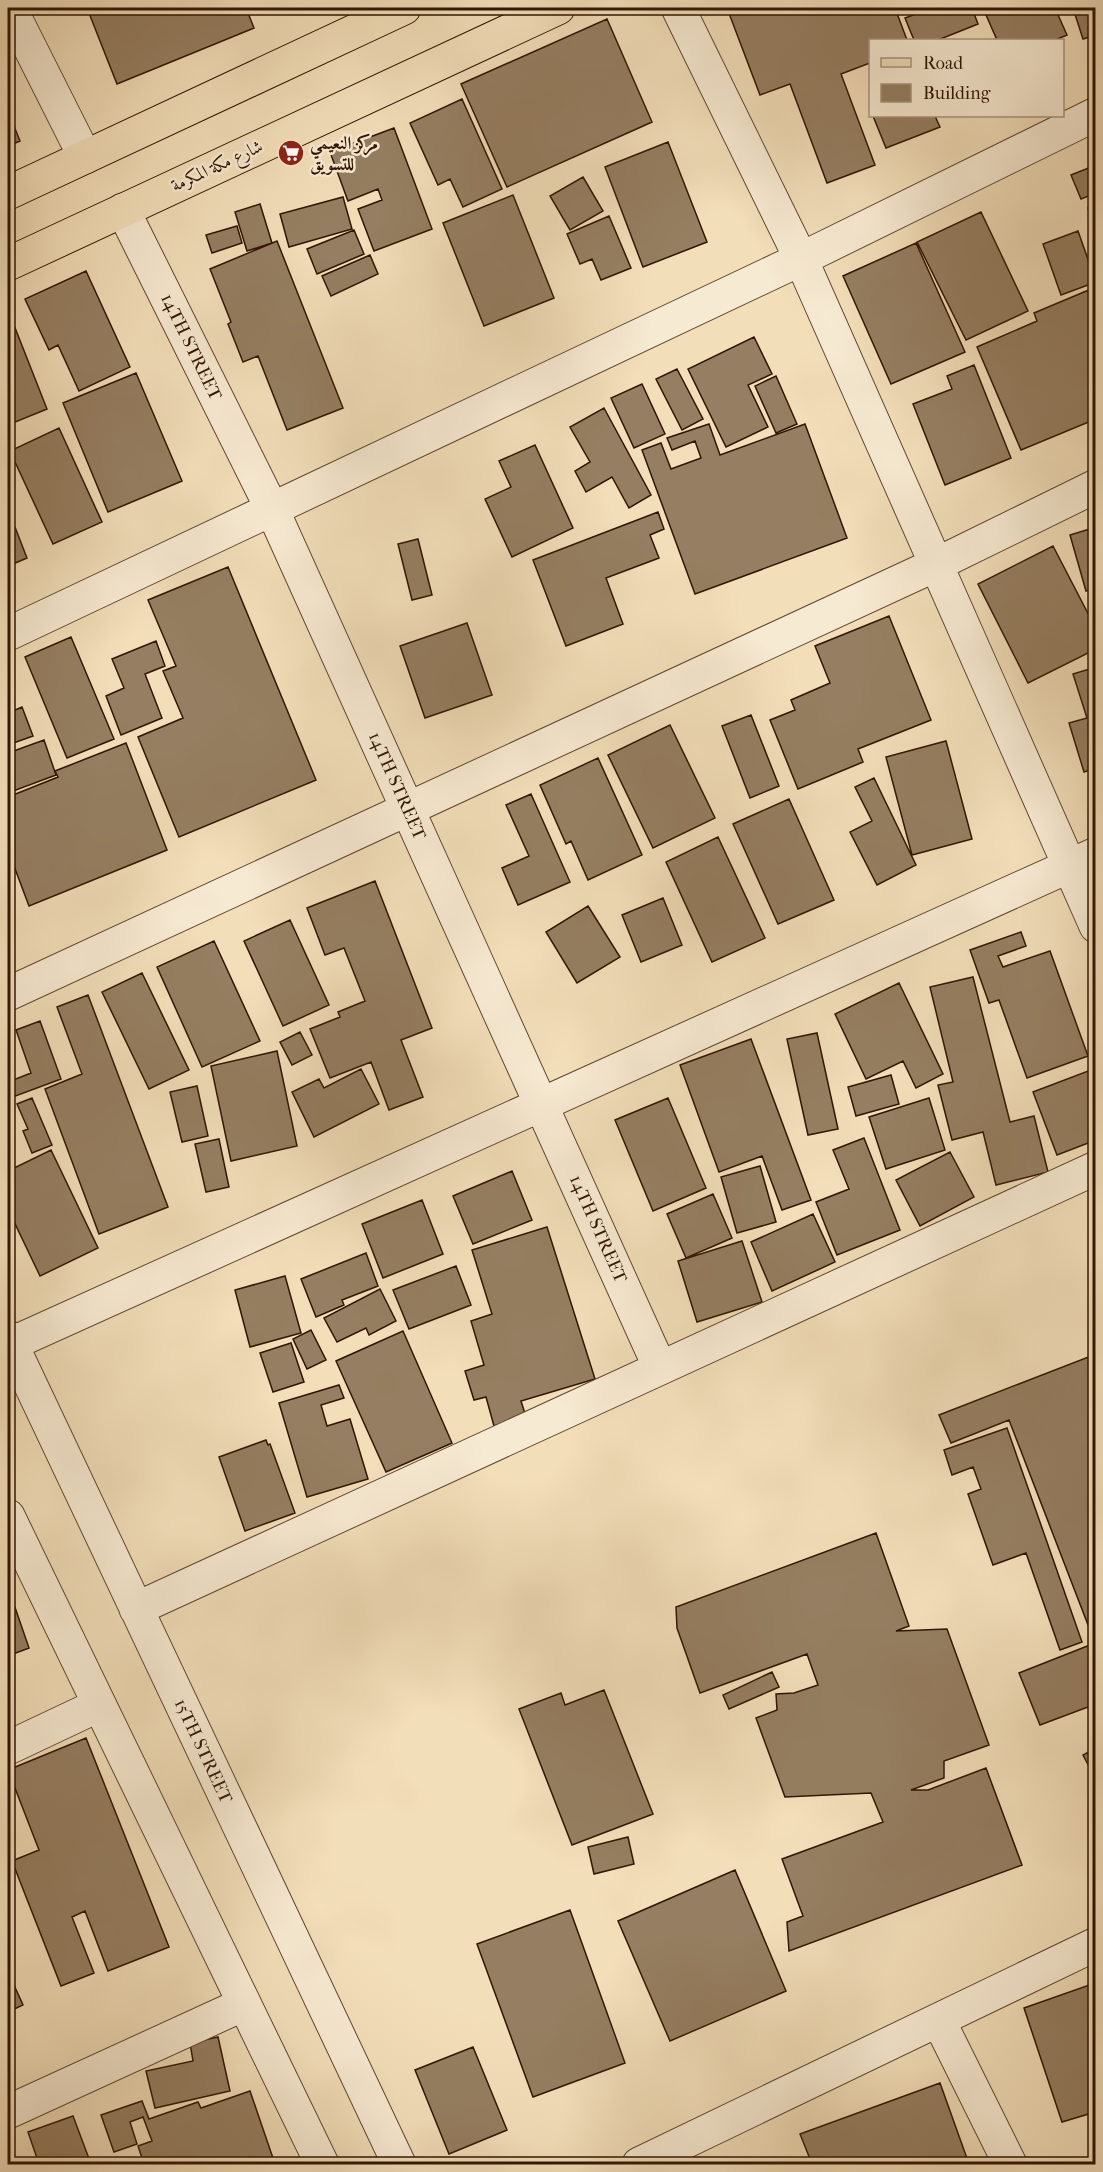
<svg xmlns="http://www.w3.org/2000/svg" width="1103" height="2172" viewBox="0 0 1103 2172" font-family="'IM FELL French Canon',Amiri,serif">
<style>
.building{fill:#957e61;stroke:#311502;stroke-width:1.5}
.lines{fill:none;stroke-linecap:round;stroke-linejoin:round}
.minor-casing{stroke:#614730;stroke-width:35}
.major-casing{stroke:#311502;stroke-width:35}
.minor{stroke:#f7ead2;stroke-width:33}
.major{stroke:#f2deb9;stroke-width:33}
.labels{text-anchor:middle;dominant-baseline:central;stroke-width:5;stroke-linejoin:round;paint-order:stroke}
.poi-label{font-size:18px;font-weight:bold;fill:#311502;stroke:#f7ead2;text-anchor:start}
.street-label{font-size:18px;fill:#311502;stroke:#f7ead2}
</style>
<rect width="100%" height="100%" fill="#f2deb9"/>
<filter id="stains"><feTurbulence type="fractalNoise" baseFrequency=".00333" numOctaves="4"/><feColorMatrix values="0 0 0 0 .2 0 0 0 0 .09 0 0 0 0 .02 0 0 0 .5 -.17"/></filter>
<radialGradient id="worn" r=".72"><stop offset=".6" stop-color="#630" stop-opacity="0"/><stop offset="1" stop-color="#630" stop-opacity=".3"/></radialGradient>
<!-- building -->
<path class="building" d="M87,8H246L254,28L117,84Z
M727,8H895L907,40H870V63L841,74L875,165L827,183L790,84L760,95Z
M932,8H972L978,24L938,40H914L905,18Z
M983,8H1055L1067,35L1055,40H997Z
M1073,8H1096V35L1083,39Z
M607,19L652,122L507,187L461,84Z
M462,99L502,189L463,207L450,179L438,185L410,123Z
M8,111L20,141L8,146Z
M873,116H935L940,127L886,148Z
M394,128L432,229L374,251L358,209L382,200L378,189L348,201L330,152Z
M668,142L707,242L643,267L605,167Z
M1096,165V193L1081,199L1071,175Z
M583,177L603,211L570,230L550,196Z
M513,195L554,298L484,326L443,223Z
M343,197L352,229L289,247L280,214Z
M260,204L272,243L247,251L235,212Z
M1096,206V238L1088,208Z
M981,212L1028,311L966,340L917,242Z
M609,216L631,268L601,280L592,259L580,264L567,234Z
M237,226L242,243L212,253L206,235Z
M354,230L364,254L317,274L307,249Z
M1078,231L1096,282L1061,295L1043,244Z
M277,241L343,408L287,430L258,356L243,362L228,324L231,322L210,269Z
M916,243L965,352L891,384L843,276Z
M370,255L378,274L331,296L322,276Z
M86,271L130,367L79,391L58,345L49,350L25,299Z
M1096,287V414L1090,417L1091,421L1021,450L977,347L1037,321L1034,313Z
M8,310L47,409L8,425Z
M754,337L772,374L748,385L768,427L726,447L688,369Z
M974,365L1011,458L945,485L913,404L952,389L947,376Z
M677,369L703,419L682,430L656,379Z
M136,373L182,481L108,512L63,403Z
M776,376L797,424L776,433L755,386Z
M642,384L665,434L634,448L611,398Z
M604,408L651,495L629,508L612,477L586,492L575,471L590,462L570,427Z
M709,424L720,455L805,424L847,538L695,594L642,450L661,443L671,469L701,458L695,441L672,450L667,438Z
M59,428L102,522L53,544L10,451Z
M535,445L573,528L512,557L485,499L511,487L499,461Z
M8,509L27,558L8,566Z
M658,512L664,529L650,535L659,558L606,578L623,624L566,646L533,560Z
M1096,527V588L1086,591L1070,535Z
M418,539L432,595L412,600L398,544Z
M1053,546L1096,629V649L1028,683L978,584Z
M228,567L316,780L179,837L138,737L183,718L163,671L176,666L148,600Z
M889,616L931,720L858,749L863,762L798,789L770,720L795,710L791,700L830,683L815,646Z
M467,623L492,695L425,718L400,646Z
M71,637L114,739L67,758L25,657Z
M156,641L165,666L145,674L162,718L121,735L106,696L124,688L112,659Z
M1096,667V768L1084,772L1069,723L1087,718L1073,674Z
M22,707L33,736L8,745V713Z
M751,715L779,786L750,798L722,726Z
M670,725L715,818L653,848L608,755Z
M44,740L56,775L8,793V753Z
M946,741L972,839L912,855L886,757Z
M126,743L167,850L29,906L8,850V797L58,777L55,771Z
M598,758L642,855L588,880L571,841L566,844L540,785Z
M874,778L916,865L877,885L850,832L872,821L855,787Z
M531,794L570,882L518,905L502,868L529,856L506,805Z
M789,799L834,900L778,924L733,824Z
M718,837L765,938L712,962L666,862Z
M375,881L432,1028L401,1040L423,1097L389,1110L371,1062L330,1078L310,1029L340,1017L338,1012L365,1001L344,948L325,955L307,908Z
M663,898L682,945L641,962L622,915Z
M588,906L620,957L577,983L546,932Z
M290,920L329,1005L283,1026L244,941Z
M1021,932L1026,946L998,956L1003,967L1050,951L1088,1056L1027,1078L999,1000L989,1003L970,950Z
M214,941L260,1041L202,1067L157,967Z
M142,973L189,1070L149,1089L102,992Z
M973,977L1010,1122L1034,1116L1048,1172L996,1185L983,1132L952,1140L938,1085L953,1082L930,987Z
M899,983L943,1074L916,1088L903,1061L866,1079L835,1014Z
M88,995L168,1207L99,1234L45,1089L82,1074L57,1007Z
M40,1021L61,1079L10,1098L8,1082L31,1073L16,1030Z
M300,1032L312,1055L292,1065L280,1042Z
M817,1033L838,1129L808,1135L787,1039Z
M751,1039L811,1200L782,1210L762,1156L719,1172L680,1065Z
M277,1051L297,1146L231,1161L211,1066Z
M1096,1068V1140L1057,1155L1033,1092Z
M361,1069L379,1104L314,1137L292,1092L319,1079L324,1088Z
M891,1075L899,1104L856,1116L848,1087Z
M197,1086L208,1136L182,1142L170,1092Z
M32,1098L52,1145L32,1153L23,1131L28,1129L17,1104Z
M668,1098L706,1188L653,1211L615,1120Z
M929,1098L945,1150L886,1169L869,1117Z
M864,1138L900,1230L837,1255L816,1202L849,1189L833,1150Z
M219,1139L229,1187L206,1192L195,1144Z
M51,1150L98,1248L40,1276L8,1209V1171Z
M950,1152L974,1197L920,1226L896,1180Z
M760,1166L776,1222L737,1233L721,1177Z
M512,1171L532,1220L473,1244L453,1196Z
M713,1194L732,1238L686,1258L667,1214Z
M422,1200L443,1254L383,1278L362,1224Z
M813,1214L835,1262L772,1291L751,1242Z
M547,1227L595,1379L521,1401L526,1417L494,1426L486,1397L474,1400L465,1371L484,1365L471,1321L492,1314L472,1250Z
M742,1241L762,1302L697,1322L678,1261Z
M366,1253L378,1286L342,1300L344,1305L316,1317L301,1279Z
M456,1266L471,1305L409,1329L393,1290Z
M285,1276L301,1333L250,1347L235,1290Z
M380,1289L396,1321L369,1335L366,1328L337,1342L324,1318Z
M311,1330L326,1360L307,1369L293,1339Z
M403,1331L452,1443L386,1472L336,1361Z
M291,1343L304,1382L273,1392L260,1353Z
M1096,1354V1704L1040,1725L1019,1673L1095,1643L1009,1420L951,1443L939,1415Z
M339,1385L344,1398L321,1405L327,1426L350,1419L368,1479L307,1497L279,1403Z
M1007,1428L1082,1642L1060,1650L1026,1553L993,1565L968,1494L981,1489L973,1467L952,1475L944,1450Z
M266,1440L268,1445L270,1444L295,1513L245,1531L219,1457Z
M876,1533L909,1626L896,1631L947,1629L989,1745L944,1761V1778L911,1790H928L986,1768L1022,1865L789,1951L787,1922L803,1916L782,1859L883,1822L871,1793L785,1797L756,1718L777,1710L776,1694L794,1693L818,1685L807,1654L700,1693L677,1628L676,1607Z
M8,1587L29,1648L8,1656Z
M772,1672L779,1687L729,1709L723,1695Z
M604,1690L653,1814L572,1845L519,1709L561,1693L565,1705Z
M86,1738L169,1947L108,1971L85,1911L72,1917L94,1973L61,1986L12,1861L39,1850L8,1770Z
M1096,1748V1770L1092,1772L1083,1755Z
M628,1837L634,1864L594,1874L588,1847Z
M735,1870L786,1991L670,2041L618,1921Z
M570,1910L625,2063L533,2097L477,1944Z
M8,1972L23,2005L8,2012Z
M1095,1983L1096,2122L1092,2113L1062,2122L1024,2008Z
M218,2037L230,2091L155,2108L146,2071L193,2061L190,2043Z
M473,2047L507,2130L449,2154L415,2070Z
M940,2083L969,2164H812L800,2134Z
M250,2091L275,2164H144L138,2146L152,2141L143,2117L130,2122L137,2144L114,2152L101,2115L142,2101L149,2119L198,2102L201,2108Z
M73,2116L91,2164H39L28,2132Z
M8,2139L17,2164H8Z"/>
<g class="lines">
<!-- minor casing -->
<g class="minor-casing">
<path id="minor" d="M10,8L85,157
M678,8L801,259L1096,926
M123,210L272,509L660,1368
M8,634L801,259L1096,114
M8,994L935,565L1096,486
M8,1337L399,2164
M11,1344L1096,854
M8,1516L322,2164
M136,1609L1096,1168
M8,1748L99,1705
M939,2021L1010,2164
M8,2112L244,2004
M639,2164L1096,1944"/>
</g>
<!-- major casing -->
<g class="major-casing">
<path id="major" d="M8,193L404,8
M8,264L558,8"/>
</g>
<!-- minor -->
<use href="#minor" class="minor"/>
<!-- major -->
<use href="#major" class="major"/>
</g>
<!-- icons -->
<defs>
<g id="supermarket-disc" transform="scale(1.35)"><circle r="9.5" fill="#8f2418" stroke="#f7ead2"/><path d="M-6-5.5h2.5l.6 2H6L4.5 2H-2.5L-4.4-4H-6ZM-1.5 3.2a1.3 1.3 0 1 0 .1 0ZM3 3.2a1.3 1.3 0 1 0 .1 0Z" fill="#fff"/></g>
</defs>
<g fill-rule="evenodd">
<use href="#supermarket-disc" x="291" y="153"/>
</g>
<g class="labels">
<!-- poi labels -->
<g class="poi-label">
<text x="310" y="143">مركز النعيمي<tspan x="310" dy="21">للتسويق</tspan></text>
</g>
<!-- street labels -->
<g class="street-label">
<text transform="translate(217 166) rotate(-25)">شارع مكة المكرمة</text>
<text transform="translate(191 347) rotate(64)">14TH STREET</text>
<text transform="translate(397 786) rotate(66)">14TH STREET</text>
<text transform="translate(598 1229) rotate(66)">14TH STREET</text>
<text transform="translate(203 1751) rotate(65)">15TH STREET</text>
</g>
</g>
<!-- margin -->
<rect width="1103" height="2172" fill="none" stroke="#f2deb9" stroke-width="30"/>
<rect x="9" y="9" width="1085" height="2154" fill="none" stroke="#311502" stroke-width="3"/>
<rect x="15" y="15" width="1073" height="2142" fill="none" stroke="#311502" stroke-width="1.5"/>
<!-- legend -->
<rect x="869" y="39" width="195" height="78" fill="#f7ead2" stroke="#a8957f" stroke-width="1.5"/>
<rect x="881" y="58" width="30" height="9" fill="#f2deb9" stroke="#a8957f" stroke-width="1.5"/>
<text x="923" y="69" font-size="18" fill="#311502">Road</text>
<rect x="881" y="84" width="30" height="18" fill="#957e61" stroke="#a8957f" stroke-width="1.5"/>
<text x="923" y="99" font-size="18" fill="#311502">Building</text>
<rect width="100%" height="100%" filter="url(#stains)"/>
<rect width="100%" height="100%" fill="url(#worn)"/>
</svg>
